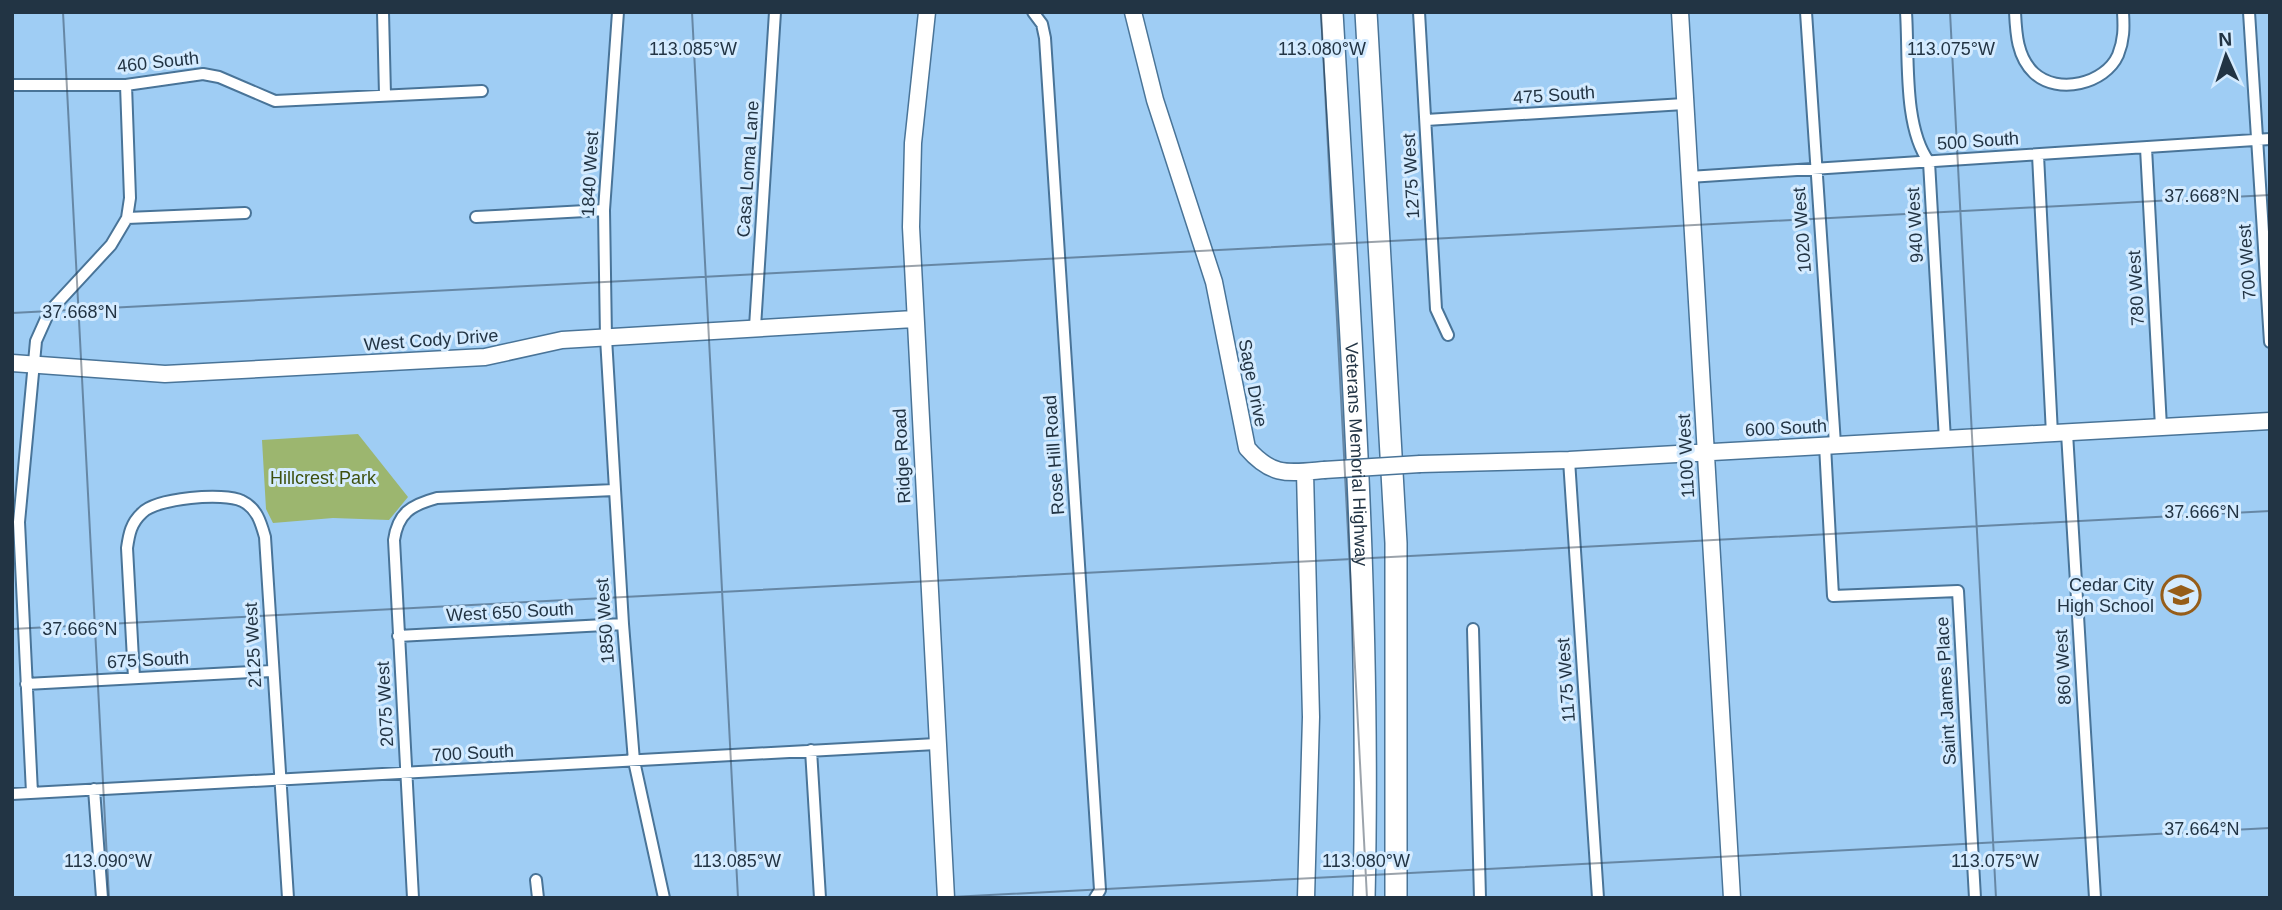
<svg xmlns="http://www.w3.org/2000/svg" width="2282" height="910" viewBox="0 0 2282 910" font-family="Helvetica,sans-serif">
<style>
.green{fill:#9cb66f}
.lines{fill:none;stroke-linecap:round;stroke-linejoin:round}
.street-casing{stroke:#497498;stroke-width:14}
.secondary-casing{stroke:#497498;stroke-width:19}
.highway-casing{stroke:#497498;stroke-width:24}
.street{stroke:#fff;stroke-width:10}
.secondary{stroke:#fff;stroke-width:16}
.highway{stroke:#fff;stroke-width:21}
.secondary-bridge-casing{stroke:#497498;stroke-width:19;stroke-linecap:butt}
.secondary-bridge{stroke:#fff;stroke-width:16}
.ticks{fill:none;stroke:#223444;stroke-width:2;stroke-opacity:0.45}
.labels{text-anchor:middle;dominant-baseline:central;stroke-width:6;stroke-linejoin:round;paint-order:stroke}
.street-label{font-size:18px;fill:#223444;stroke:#d4ebff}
.park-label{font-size:18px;fill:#3d500e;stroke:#d4ebff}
.poi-label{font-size:18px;fill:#223444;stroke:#d4ebff;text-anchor:end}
.ticks-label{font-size:18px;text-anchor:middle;fill:#223444;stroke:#d4ebff;stroke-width:6;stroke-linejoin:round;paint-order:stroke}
</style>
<rect width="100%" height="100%" fill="#9fcdf4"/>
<!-- green -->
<path class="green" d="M358,434L408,497L389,520L333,518L273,523L266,509L262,440Z"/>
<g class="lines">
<!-- street casing -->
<g class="street-casing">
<path id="street" d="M383,12L385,95
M618,12L604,210L606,338L623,624L634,761L664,898
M1033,12L1042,24L1045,38L1100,890L1095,898
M1419,12L1436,309L1448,335
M1806,12L1835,444
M1906,12C1909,56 1903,127 1929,162L1945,440
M2015,12C2016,33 2017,57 2034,73C2058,95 2105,84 2118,55C2124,40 2124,28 2123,12
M2249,12L2270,342
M12,85H126L203,74L219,77L275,101L482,91
M1426,120L1684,104
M2146,148L2161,427
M2038,155L2052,434
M1689,177L2270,139
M476,217L604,210
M127,218L245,213
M755,327L775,12
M2067,433L2095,898
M1825,445L1833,596L1958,591L1975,898
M1569,460L1598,898
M1473,629L1480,898
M398,636L623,624
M134,678L127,548C129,534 131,523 142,513C156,498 224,492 242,501C257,508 261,523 265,537L288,898
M26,684L271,671
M811,750L820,898
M94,789L102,898
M32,793L19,522L36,341L49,312L111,245L127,218L130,198L126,85
M12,794L936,744
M536,880L538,898
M413,898L394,540C398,513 411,505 437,498L614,490"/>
</g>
<!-- secondary casing -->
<g class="secondary-casing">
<path id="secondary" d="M927,12L913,143L911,227L946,898
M1133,12L1155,100L1214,282L1247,448C1272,477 1288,473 1324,470
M1680,12L1732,898
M12,363L165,374L485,357L562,340L914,319
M1420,464L1569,460L2270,421
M1305,472L1311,717L1306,898"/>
</g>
<!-- highway casing -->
<g class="highway-casing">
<g id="highway">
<path id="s1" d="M1332,12C1349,308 1371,601 1364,898"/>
<path d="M1366,12L1396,543V898"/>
</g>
</g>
<!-- street -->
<use href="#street" class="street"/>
<!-- secondary -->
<use href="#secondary" class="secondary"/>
<!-- highway -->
<use href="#highway" class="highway"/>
<!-- secondary-bridge casing -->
<g class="secondary-bridge-casing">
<path id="secondary-bridge" d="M1324,470L1420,464"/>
</g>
<!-- secondary-bridge -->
<use href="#secondary-bridge" class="secondary-bridge"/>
</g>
<!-- ticks -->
<path class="ticks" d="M63,12L109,898M692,12L738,898M1321,12L1367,898M1950,12L1996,898M12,313L2270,195M12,629L2270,511M933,898L2270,828"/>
<!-- icons -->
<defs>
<g id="school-ring" transform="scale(2.0125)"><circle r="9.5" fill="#d4ebff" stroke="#965d19" stroke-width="1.5"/><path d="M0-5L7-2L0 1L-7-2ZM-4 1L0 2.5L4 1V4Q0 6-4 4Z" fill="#965d19"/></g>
</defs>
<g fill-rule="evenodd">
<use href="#school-ring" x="2181" y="595"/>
</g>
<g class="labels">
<!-- street labels -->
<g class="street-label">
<text transform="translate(158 62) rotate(-6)">460 South</text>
<text transform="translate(1554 95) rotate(-4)">475 South</text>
<text transform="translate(1978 141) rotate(-4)">500 South</text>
<text transform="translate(748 169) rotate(-86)">Casa Loma Lane</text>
<text transform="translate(590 174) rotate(-87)">1840 West</text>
<text transform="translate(1411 176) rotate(-93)">1275 West</text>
<text transform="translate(1915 225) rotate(-93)">940 West</text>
<text transform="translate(1802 230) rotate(-94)">1020 West</text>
<text transform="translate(2247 262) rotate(-94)">700 West</text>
<text transform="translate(2136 288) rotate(-93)">780 West</text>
<text transform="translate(431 340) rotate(-4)">West Cody Drive</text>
<text transform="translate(1253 383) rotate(79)">Sage Drive</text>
<text transform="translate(1786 428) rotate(-3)">600 South</text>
<text transform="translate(1054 455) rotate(-94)">Rose Hill Road</text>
<text stroke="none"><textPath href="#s1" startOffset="443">Veterans Memorial Highway</textPath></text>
<text transform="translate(902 456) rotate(-93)">Ridge Road</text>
<text transform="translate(1686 456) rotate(-93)">1100 West</text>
<text transform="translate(510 612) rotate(-3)">West 650 South</text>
<text transform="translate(605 621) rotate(-94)">1850 West</text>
<text transform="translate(253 645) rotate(-93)">2125 West</text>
<text transform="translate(148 660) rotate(-3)">675 South</text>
<text transform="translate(2063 667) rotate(-93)">860 West</text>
<text transform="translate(1566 680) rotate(-94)">1175 West</text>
<text transform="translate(1946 691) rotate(-93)">Saint James Place</text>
<text transform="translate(385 704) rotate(-93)">2075 West</text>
<text transform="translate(473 753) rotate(-3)">700 South</text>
</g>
<!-- park labels -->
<g class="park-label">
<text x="323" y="478">Hillcrest Park</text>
</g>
<!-- poi labels -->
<g class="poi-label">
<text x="2154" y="585">Cedar City<tspan x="2154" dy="21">High School</tspan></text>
</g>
</g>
<g class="ticks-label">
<text x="693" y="55">113.085°W</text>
<text x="1322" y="55">113.080°W</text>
<text x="1951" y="55">113.075°W</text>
<text x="2202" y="202">37.668°N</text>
<text x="80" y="318">37.668°N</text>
<text x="2202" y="518">37.666°N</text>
<text x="80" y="635">37.666°N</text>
<text x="2202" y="835">37.664°N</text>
<text x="108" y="867">113.090°W</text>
<text x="737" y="867">113.085°W</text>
<text x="1366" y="867">113.080°W</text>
<text x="1995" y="867">113.075°W</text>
</g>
<!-- border -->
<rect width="2282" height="910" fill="none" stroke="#223444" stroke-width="28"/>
<!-- north arrow -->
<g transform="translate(2226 56) rotate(357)" stroke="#d4ebff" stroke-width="5" paint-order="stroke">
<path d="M0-5L12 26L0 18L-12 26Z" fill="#223444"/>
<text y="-10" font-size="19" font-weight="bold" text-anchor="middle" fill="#223444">N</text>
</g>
</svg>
